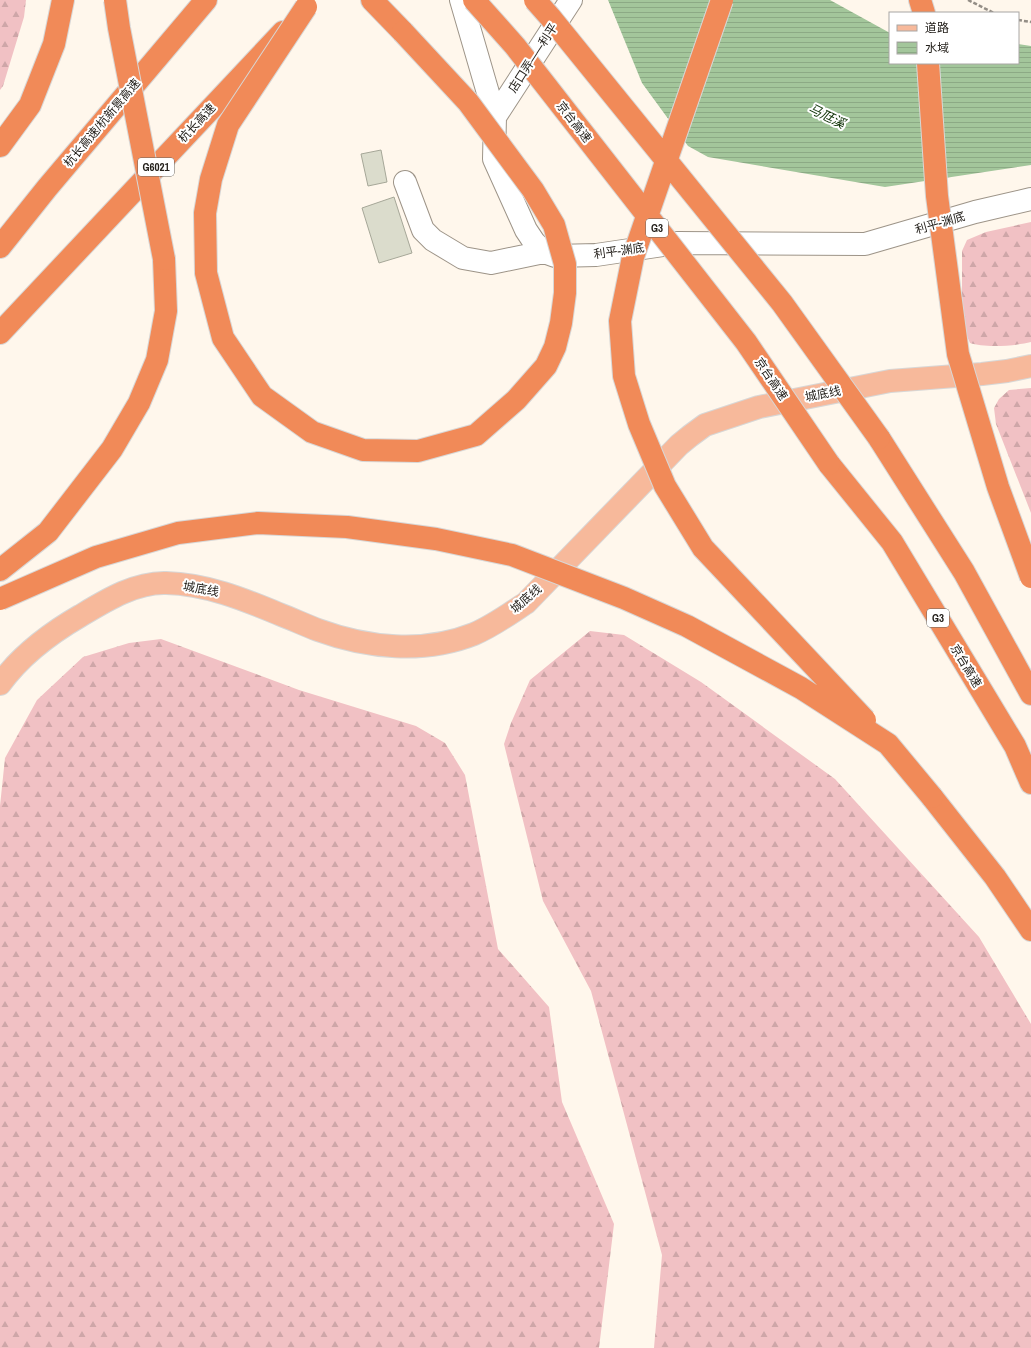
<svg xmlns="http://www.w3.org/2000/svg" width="1031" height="1348" viewBox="0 0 1031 1348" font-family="'Archivo Narrow','Noto Sans SC',sans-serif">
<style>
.forest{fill:url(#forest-firs)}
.water{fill:url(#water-rules)}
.building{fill:#dbdccc;stroke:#a6a798}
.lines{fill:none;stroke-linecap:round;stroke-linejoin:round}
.minor-casing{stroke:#9d9488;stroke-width:24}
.major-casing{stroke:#d8d7d6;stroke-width:24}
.highway-casing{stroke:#d8d7d6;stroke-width:24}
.path{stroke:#948e86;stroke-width:2.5;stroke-dasharray:4 2;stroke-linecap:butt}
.minor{stroke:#fff;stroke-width:22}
.major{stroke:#f7b99b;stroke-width:22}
.highway{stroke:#f18a58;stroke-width:22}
.highway-bridge-casing{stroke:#d8d7d6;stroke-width:24;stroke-linecap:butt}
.highway-bridge{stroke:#f18a58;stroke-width:22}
.labels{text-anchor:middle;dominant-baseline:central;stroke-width:4;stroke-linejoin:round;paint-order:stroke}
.shield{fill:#fff;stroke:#666460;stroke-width:1}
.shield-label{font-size:11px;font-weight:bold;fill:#25211c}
.street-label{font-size:12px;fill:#25211c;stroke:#fff}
.water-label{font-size:13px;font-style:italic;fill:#103307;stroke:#fff}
</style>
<defs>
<pattern id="forest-firs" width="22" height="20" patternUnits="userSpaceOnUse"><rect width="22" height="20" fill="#f1c1c4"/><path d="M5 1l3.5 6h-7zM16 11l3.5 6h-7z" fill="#cea6a8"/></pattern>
<pattern id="water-rules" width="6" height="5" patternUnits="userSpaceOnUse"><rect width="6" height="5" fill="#a3c69b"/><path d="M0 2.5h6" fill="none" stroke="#8caa85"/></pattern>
</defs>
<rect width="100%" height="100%" fill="#fff7ec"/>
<!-- forest -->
<path class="forest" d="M0,0H26L24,17L3,86L0,90Z
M1031,222V342C1016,346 984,348 970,343L966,334L962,296V251L967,240L986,232Z
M1031,388V513L996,424L994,408L999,399L1009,390Z
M590,631L624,635L701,682L835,779L979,937L1031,1024V1348H654L662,1255L591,991L543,901L504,744L511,723L530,680Z
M161,639L299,690L416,726L445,743L465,775L498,949L549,1007L562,1102L614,1224L599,1348H0V806L5,758L37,700L83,657L129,643Z"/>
<!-- water -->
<path class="water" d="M608,0H830L890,33V63H1018V44L1031,46V165L885,187L708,157L688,146L642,83Z"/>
<!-- building -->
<path class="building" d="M381,150L387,182L368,186L361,154Z
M394,197L412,253L379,263L362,208Z"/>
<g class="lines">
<!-- minor casing -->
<g class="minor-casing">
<path id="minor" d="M461,0L495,117L494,159L526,230L534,242L544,252L555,256L596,255L677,243L865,244L975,212L1031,199
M495,117L571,0
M405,182L423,230L433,240L463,258L491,263L544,252"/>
</g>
<!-- major casing -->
<g class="major-casing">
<path id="major" d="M0,684C21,655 49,634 80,616C105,601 135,582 166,583C206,584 243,599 279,614C292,619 305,625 318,630C367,648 424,654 474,634C493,626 509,614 526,603L679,445L690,436L705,425L759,407L890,381L982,374L1007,371L1031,366"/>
</g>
<!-- highway casing -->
<g class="highway-casing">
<path id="highway" d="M372,0L403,32
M920,0L924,13
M0,146L30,105L54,44L63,0
M0,247L47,188L206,0
M0,333L283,32
M879,438L964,572L1031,694
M829,464L892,542L1015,746L1031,783
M0,570L48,532L112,449L139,403L157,360L166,311L164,259
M932,797L995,877L1031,930"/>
</g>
<!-- path -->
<path class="path" d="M968,0L994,13
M1018,20L1031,22"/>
<!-- minor -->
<use href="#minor" class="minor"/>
<!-- major -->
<use href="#major" class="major"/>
<!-- highway -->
<use href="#highway" class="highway"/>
<!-- highway-bridge casing -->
<g class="highway-bridge-casing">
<path id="highway-bridge" d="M115,0L119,28L164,259
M474,0L515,46L746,342L829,464
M535,0L550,17L782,303L879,438
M722,0L633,257L620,321L624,376L639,424L665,486L703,548L865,720
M306,7L228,125L211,179L205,213L206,273L223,338L262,396L312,432L363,450L418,451L476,435L516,400L546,366L555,347L561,323L565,293V264L554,225L533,190L468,102L403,32
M928,63L937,196L958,354L998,487L1031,577
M0,599L96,557L178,533L258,523L347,527L436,539L512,555L624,598L687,626L801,688L888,744L932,797"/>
</g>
<!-- highway-bridge -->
<use href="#highway-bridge" class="highway-bridge"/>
</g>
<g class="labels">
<!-- shield labels -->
<g class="shield">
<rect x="138" y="158" width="36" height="18" rx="3"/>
<rect x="646" y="219" width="22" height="18" rx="3"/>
<rect x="927" y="609" width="22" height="18" rx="3"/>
</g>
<g class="shield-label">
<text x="156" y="167">G6021</text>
<text x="657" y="228">G3</text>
<text x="938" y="618">G3</text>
</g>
<!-- street labels -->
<g class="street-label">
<text transform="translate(533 58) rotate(-57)">店口弄——利平</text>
<text transform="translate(574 122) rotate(52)">京台高速</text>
<text transform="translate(102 123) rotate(-50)">杭长高速/杭新景高速</text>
<text transform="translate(197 123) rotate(-47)">杭长高速</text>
<text transform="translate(940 223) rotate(-16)">利平-渊底</text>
<text transform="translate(619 251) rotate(-8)">利平-渊底</text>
<text transform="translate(771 379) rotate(56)">京台高速</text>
<text transform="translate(823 394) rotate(-11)">城底线</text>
<text transform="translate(201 589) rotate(10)">城底线</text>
<text transform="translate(526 599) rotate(-41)">城底线</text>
<text transform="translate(966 666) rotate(59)">京台高速</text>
</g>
<!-- water labels -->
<g class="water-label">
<text transform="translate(827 116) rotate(26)">马尫溪</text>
</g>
</g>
<!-- legend -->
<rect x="889" y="12" width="130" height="52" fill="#ffffff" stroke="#a8a6a4"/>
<rect x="897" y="25" width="20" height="6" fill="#f7b99b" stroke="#a8a6a4"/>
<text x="925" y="32" font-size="12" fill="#25211c">道路</text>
<rect x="897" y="42" width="20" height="12" fill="url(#water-rules)" stroke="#a8a6a4"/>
<text x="925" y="52" font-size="12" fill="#25211c">水域</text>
</svg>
